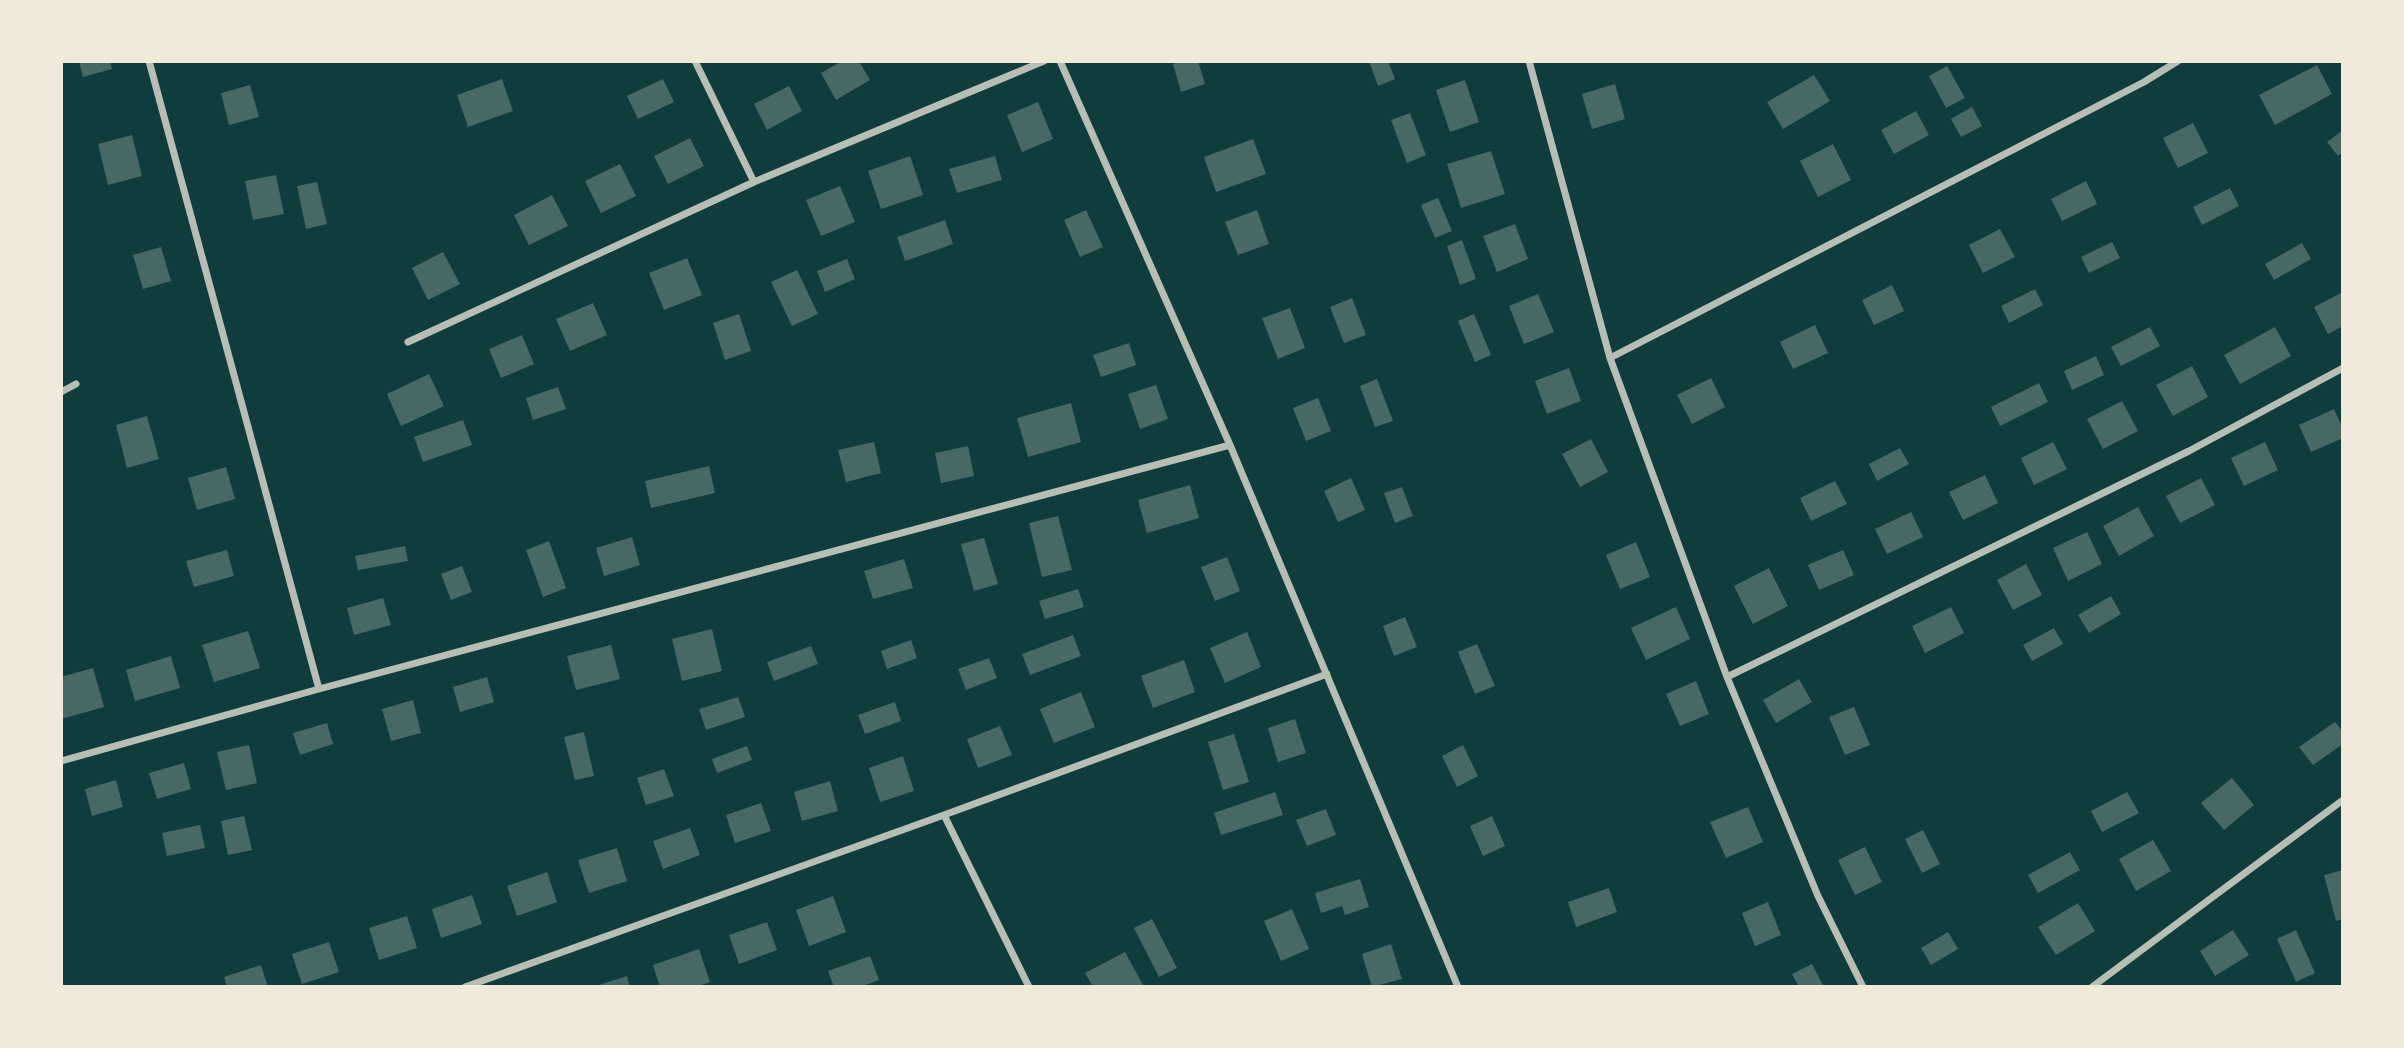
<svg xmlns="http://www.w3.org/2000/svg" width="2404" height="1048" viewBox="0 0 2404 1048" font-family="'Alegreya Sans',sans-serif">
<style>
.building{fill:#486865}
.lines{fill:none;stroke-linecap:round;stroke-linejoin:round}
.minor{stroke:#b8beb3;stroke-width:7}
</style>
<rect width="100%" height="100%" fill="#0f3d3e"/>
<!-- building -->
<path class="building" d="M79,61H110L112,69L83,77Z
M842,61H859L870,80L836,100L821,73Z
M1181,61H1198L1205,84L1181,92L1173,64Z
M1369,61H1388L1395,79L1378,86Z
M2317,65L2332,94L2275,125L2259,95Z
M1947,66L1965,98L1946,108L1929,76Z
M1814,75L1830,101L1783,129L1767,102Z
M502,79L513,111L468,127L457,95Z
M663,79L674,102L638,119L627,96Z
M1465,80L1479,122L1450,132L1436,90Z
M1615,84L1625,119L1592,129L1582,94Z
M250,85L259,117L229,125L221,93Z
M789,86L802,111L767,130L754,104Z
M1038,102L1053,139L1022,152L1007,115Z
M1972,107L1982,126L1961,137L1951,119Z
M1916,111L1929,135L1894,154L1881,130Z
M1410,113L1426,155L1407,163L1391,120Z
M2193,123L2208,153L2178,168L2163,138Z
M2343,130V152L2338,156L2327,142Z
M132,135L142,176L108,185L98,144Z
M690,138L704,166L668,184L654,156Z
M1253,139L1266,174L1216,192L1204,157Z
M1833,144L1851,180L1818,197L1800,161Z
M1491,151L1505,194L1461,208L1447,164Z
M910,156L923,195L881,209L868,171Z
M995,156L1002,180L957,193L949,169Z
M620,164L636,196L601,213L585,181Z
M276,175L284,214L253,220L245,181Z
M2086,181L2097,204L2062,221L2051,199Z
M317,182L327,224L306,229L297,186Z
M840,186L855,222L821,236L806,200Z
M2230,188L2239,206L2202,225L2193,207Z
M552,195L568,226L529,245L514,215Z
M1438,198L1452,231L1435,238L1421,205Z
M1086,210L1103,247L1080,257L1064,220Z
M1257,210L1269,244L1238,255L1225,222Z
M945,220L953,244L905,261L897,237Z
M1515,224L1528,259L1497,272L1483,236Z
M2000,229L2015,257L1983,273L1969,245Z
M1462,240L1476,279L1460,285L1447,246Z
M2112,242L2120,258L2089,273L2081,257Z
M2302,243L2311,259L2274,280L2265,264Z
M161,247L171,281L143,289L133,255Z
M443,252L460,284L428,300L412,268Z
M687,258L702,295L664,310L649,273Z
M847,259L855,279L825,292L817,271Z
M797,270L818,314L792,326L771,282Z
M1892,285L1904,311L1874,325L1862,300Z
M2035,289L2043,305L2009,323L2001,306Z
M2343,292V326L2328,334L2314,307Z
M1538,294L1554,332L1524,344L1509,306Z
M1352,298L1366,335L1344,343L1330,307Z
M593,303L607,335L570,351L556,319Z
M1290,308L1305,348L1278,359L1262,318Z
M739,314L751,351L725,360L713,323Z
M1474,314L1491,355L1475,362L1458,321Z
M1815,325L1828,353L1793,369L1780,342Z
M2150,327L2160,346L2121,366L2111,347Z
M2275,327L2291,356L2240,384L2224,355Z
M522,335L534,364L501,378L489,349Z
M1129,343L1136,365L1101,377L1093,355Z
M2096,356L2104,375L2072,390L2064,371Z
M2192,366L2208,397L2173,416L2156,385Z
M1569,368L1581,401L1547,414L1535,381Z
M429,374L444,406L401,426L387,394Z
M1711,378L1725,407L1692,424L1677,395Z
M1377,379L1393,421L1375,427L1360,386Z
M2039,383L2048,402L2000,426L1991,407Z
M1156,385L1168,419L1140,429L1128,394Z
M558,387L566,409L533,420L526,398Z
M1318,398L1331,431L1306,441L1293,408Z
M2122,401L2138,431L2103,449L2087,419Z
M1071,403L1081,442L1028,457L1017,418Z
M2334,409L2343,429V438L2311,452L2299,425Z
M147,416L159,459L127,468L116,425Z
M463,420L472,445L423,462L414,437Z
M1591,439L1608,472L1580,487L1562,454Z
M874,442L881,473L846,482L838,450Z
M2053,442L2067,469L2034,485L2021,458Z
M2265,442L2278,470L2244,486L2231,458Z
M968,446L974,476L941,483L935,453Z
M1900,448L1909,464L1877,481L1869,464Z
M709,466L715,493L651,508L645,481Z
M226,467L235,499L197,510L188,478Z
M1985,475L1998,503L1963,520L1949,492Z
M1351,478L1365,510L1338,522L1324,491Z
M2201,478L2215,505L2180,523L2166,496Z
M1835,481L1847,504L1811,521L1800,498Z
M1190,485L1199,518L1147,533L1138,500Z
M1402,487L1413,516L1395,523L1384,493Z
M2138,507L2154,536L2119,556L2103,526Z
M1911,512L1923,537L1887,554L1875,529Z
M1058,516L1072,570L1042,577L1029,523Z
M2087,532L2102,564L2068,581L2053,548Z
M632,537L640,565L604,576L596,548Z
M984,538L998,584L974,591L961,544Z
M549,541L566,588L543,597L526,550Z
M1636,542L1650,577L1620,589L1606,555Z
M405,546L408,561L358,570L355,556Z
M227,550L234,576L194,587L186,561Z
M1843,550L1854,575L1819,590L1808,565Z
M1227,557L1240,591L1215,601L1201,567Z
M904,559L913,588L873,599L864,571Z
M2026,564L2042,595L2013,610L1997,580Z
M462,566L472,592L451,600L441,574Z
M1769,568L1788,606L1753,624L1734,586Z
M1078,589L1084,607L1045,619L1039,601Z
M2111,596L2121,614L2089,633L2078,615Z
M383,598L391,625L354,635L347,608Z
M1676,607L1690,639L1646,660L1631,628Z
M1951,607L1964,633L1925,653L1912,626Z
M1405,617L1417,647L1394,656L1383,626Z
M2054,628L2063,644L2032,661L2023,645Z
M712,629L722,671L682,681L672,639Z
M248,631L260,668L214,682L202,645Z
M1247,632L1261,667L1225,683L1210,648Z
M1073,635L1081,656L1030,675L1022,654Z
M911,640L917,658L887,669L881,651Z
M1477,644L1495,686L1475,694L1458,652Z
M611,645L620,679L576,690L567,656Z
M811,646L818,664L774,681L767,662Z
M171,656L180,688L135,701L126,670Z
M989,658L997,678L966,690L958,669Z
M1184,660L1195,692L1153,708L1141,676Z
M93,668L104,707L61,719V677Z
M487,677L494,702L460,712L453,687Z
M1799,679L1812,702L1776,723L1763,700Z
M1696,681L1709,714L1680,726L1666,694Z
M1081,692L1095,727L1054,743L1040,709Z
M738,697L745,717L706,730L699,709Z
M413,700L421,733L391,741L382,709Z
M895,702L901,721L865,734L858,715Z
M1854,707L1870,745L1845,755L1829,717Z
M1295,719L1306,753L1278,762L1268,728Z
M2335,722L2343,732V744L2313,765L2299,747Z
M327,723L333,744L300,755L293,733Z
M1000,726L1012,755L978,768L967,739Z
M584,732L594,776L575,780L564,737Z
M1234,734L1249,782L1223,790L1208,742Z
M249,745L257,783L226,790L217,752Z
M1463,745L1478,776L1457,787L1442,756Z
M747,746L752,760L717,773L712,759Z
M903,756L914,791L880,802L869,768Z
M184,763L191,789L157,799L149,773Z
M664,769L674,796L646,805L637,778Z
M2232,778L2254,805L2224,830L2201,803Z
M116,780L123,807L92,816L85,789Z
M830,781L838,811L802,821L794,792Z
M1275,792L1283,815L1221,835L1214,813Z
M2127,792L2139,813L2102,832L2091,811Z
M761,803L771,831L735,843L726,815Z
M1748,807L1763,842L1726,858L1710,822Z
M1326,809L1336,835L1307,846L1296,820Z
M244,816L252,850L228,855L221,821Z
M1492,816L1505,846L1483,856L1470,826Z
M200,825L205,848L167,856L162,833Z
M690,828L700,855L663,869L653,841Z
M1923,830L1940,864L1922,873L1905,839Z
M2153,840L2171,871L2136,891L2119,859Z
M1865,847L1882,882L1855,895L1838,860Z
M617,848L627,881L589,893L578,860Z
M2070,852L2080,870L2038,893L2028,875Z
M2343,870V919L2336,921L2324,875Z
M547,872L557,902L517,916L507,886Z
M1360,879L1369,907L1345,915L1342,906L1321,913L1315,893Z
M1609,888L1617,912L1576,927L1568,902Z
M472,895L482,924L441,938L432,909Z
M833,896L846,932L809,946L796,910Z
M1768,902L1781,935L1755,946L1742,913Z
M2078,903L2095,931L2056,955L2038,927Z
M1292,909L1309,949L1281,961L1264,921Z
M407,916L417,948L379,960L369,928Z
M1152,919L1177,968L1159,977L1134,928Z
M767,922L777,950L739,964L729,935Z
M2233,930L2249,955L2215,976L2200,951Z
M2296,930L2315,973L2296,982L2277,939Z
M1948,932L1958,949L1931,965L1921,948Z
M329,942L339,972L302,984L292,954Z
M1391,944L1402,979L1372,987L1362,954Z
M699,949L710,982L695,987H660L653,965Z
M1125,952L1143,985L1093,987L1085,973Z
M870,956L879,980L860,987H834L828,971Z
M1812,964L1824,987H1799L1792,974Z
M261,965L268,987H227L224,977Z
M627,976L630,987H596V986Z"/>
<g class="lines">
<!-- minor -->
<path class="minor" d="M149,61L319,689
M695,61L754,182
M1060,61L1230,445L1458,987
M1529,61L1610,358L1727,677L1818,896L1863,987
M408,342L754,182L1044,61
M1610,358L2144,82L2178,61
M61,392L76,384
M1727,677L2189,451L2343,368
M61,761L319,689L1230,445
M944,815L1029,987
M465,987L944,815L1327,674
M2092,987L2343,800"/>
</g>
<!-- border -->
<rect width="2404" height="1048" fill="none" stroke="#f1e9da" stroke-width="126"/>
</svg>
